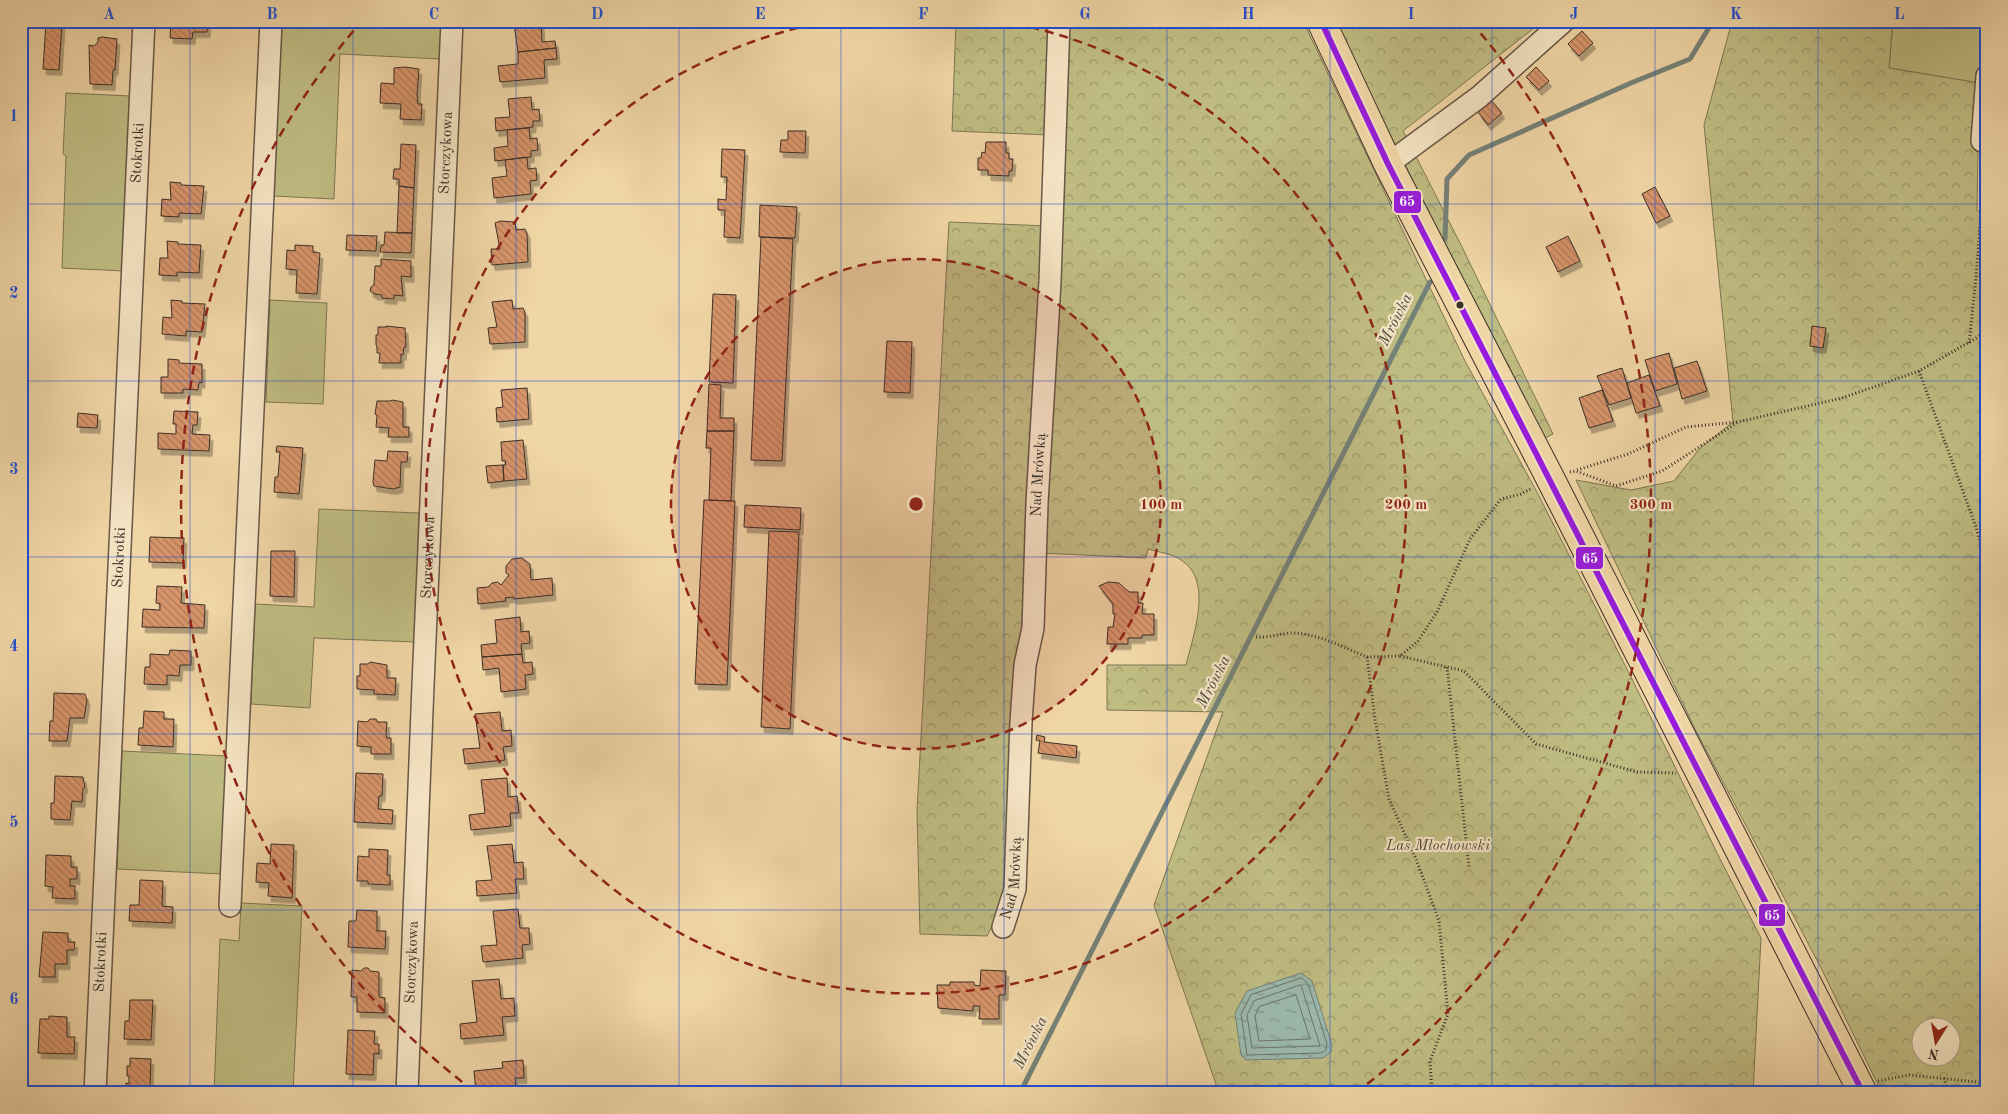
<svg xmlns="http://www.w3.org/2000/svg" width="2008" height="1114" viewBox="0 0 2008 1114" font-family="'Old Standard TT',serif">
<style>
.green{fill:#bfbc82;stroke:#7d7654}
.forest{fill:url(#forest-crowns);stroke:#7d7654;fill-rule:evenodd}
.water{fill:url(#water-ripples);stroke:#758177}
.lines{fill:none;stroke-linecap:round;stroke-linejoin:round}
.shore{stroke:#6b746a;stroke-width:1}
.stream{stroke:#758177;stroke-width:5}
.building{fill:url(#building-back-hatch);stroke:#3b2f27;filter:url(#shadow)}
.minor-casing{stroke:#685846;stroke-width:24}
.major-casing{stroke:#3b2f27;stroke-width:30}
.path{stroke:#3b2f27;stroke-width:3;stroke-dasharray:1 2.5;stroke-linecap:butt}
.minor{stroke:#f5e4c4;stroke-width:21}
.major{stroke:#f0d5a5;stroke-width:28}
.bus-1-casing{stroke:#f5e4c4;stroke-width:10}
.bus-1{stroke:#991bdf;stroke-width:6}
.grid{fill:none;stroke:#1d4ed8;stroke-width:1;stroke-opacity:0.55}
.ring{fill:none;stroke:#8f2418;stroke-width:2.5;stroke-dasharray:9 6}
.bus-dot{fill:#3b2f27;stroke:#f5e4c4;stroke-width:2}
.labels{text-anchor:middle;dominant-baseline:central;stroke-width:4.5;stroke-linejoin:round;paint-order:stroke}
.street-label{font-size:15px;fill:#3b2f27;stroke:#f5e4c4}
.park-label{font-size:15px;font-style:italic;fill:#554b39;stroke:#f5e4c4}
.water-label{font-size:16px;font-style:italic;fill:#4e4a42;stroke:#f5e4c4}
.centre{fill:#8f2418;stroke:#f5e4c4;stroke-width:2.5}
.ring-label{font-size:15px;text-anchor:middle;font-weight:bold;fill:#8f2418;stroke:#f5e4c4;stroke-width:4.5;stroke-linejoin:round;paint-order:stroke}
.line-badge{stroke:#f5e4c4;stroke-width:2}
.badge-label{font-size:14px;text-anchor:middle;font-weight:bold;fill:#fff}
.neatline{fill:none;stroke:#1d4ed8;stroke-width:2}
.grid-label{font-size:16px;text-anchor:middle;font-weight:bold;fill:#1d4ed8}
</style>
<defs>
<pattern id="forest-crowns" width="20" height="18" patternUnits="userSpaceOnUse" patternTransform="scale(1.25)"><rect width="20" height="18" fill="#bfbc82"/><path d="M2 6a3 3 0 1 1 6 0M12 15a3 3 0 1 1 6 0" fill="none" stroke="#9c996a"/></pattern>
<pattern id="water-ripples" width="26" height="14" patternUnits="userSpaceOnUse" patternTransform="scale(1.25)"><rect width="26" height="14" fill="#9bb8ac"/><path d="M2 4q2-2 4 0t4 0M15 11q2-2 4 0t4 0" fill="none" stroke="#80968c"/></pattern>
<pattern id="building-back-hatch" width="6" height="6" patternUnits="userSpaceOnUse" patternTransform="scale(1.25)"><rect width="6" height="6" fill="#d8956b"/><path d="M-1 5l2 2M0 0l6 6M5-1l2 2" fill="none" stroke="#b07a58"/></pattern>
<filter id="shadow"><feDropShadow dx="3" dy="5.5" stdDeviation="0" flood-color="#0004"/></filter>
</defs>
<rect width="100%" height="100%" fill="#f0d5a5"/>
<filter id="stains"><feTurbulence type="fractalNoise" baseFrequency=".004" numOctaves="4"/><feColorMatrix values="0 0 0 0 .2 0 0 0 0 .09 0 0 0 0 .02 0 0 0 .5 -.17"/></filter>
<radialGradient id="worn" r=".72"><stop offset=".6" stop-color="#630" stop-opacity="0"/><stop offset="1" stop-color="#630" stop-opacity=".3"/></radialGradient>
<!-- green -->
<path class="green" d="M278,21H442L440,59L340,54L334,199L273,196Z
M1893,21H1987L1979,83L1889,68Z
M66,93L131,96L124,271L62,268L66,156L63,154Z
M270,300L327,303L323,404L266,402Z
M319,509L419,513L415,642L314,638L310,708L251,704L255,604L314,607Z
M122,751L228,756L222,874L117,869Z
M241,903L302,906L293,1093H214L220,939L239,941Z"/>
<!-- forest -->
<path class="forest" d="M956,21H1054L1049,135L952,131Z
M1062,21H1303L1465,361L1538,494L1633,681L1721,861L1761,938L1753,1093H1219L1154,905L1223,712L1107,710V665H1186C1193,636 1214,580 1181,560C1173,554 1158,552 1148,549L1146,558L1040,553Z
M1334,21H1543L1403,131L1461,245L1553,434L1541,440Z
M1732,21H1893L1889,68L1979,83L1977,211L1987,212V1093H1882L1819,964L1695,729L1576,480L1631,490L1674,481L1700,448L1733,422L1704,125ZM1920,1026H1950V1056H1920Z
M949,222L1047,226L1010,889L987,936L920,934L917,811Z"/>
<!-- water -->
<path class="water" d="M1301,973L1312,981L1332,1045L1331,1052L1323,1058L1246,1060L1241,1055L1235,1013L1247,991Z"/>
<g class="lines">
<!-- shore -->
<path class="shore" d="M1302,978L1308,984L1327,1044L1326,1050L1321,1053L1247,1055L1241,1014L1251,995Z
M1301,985L1320,1046L1252,1048L1247,1015L1254,1001Z
M1296,995L1310,1039L1259,1041L1255,1016L1259,1007Z"/>
<!-- stream -->
<path class="stream" d="M1445,239L1447,179L1469,155L1631,83L1690,59L1713,21
M1020,1093L1430,282"/>
</g>
<!-- building -->
<path class="building" d="M208,21L207,32H193L192,39L170,38L171,22Z
M46,22L62,23L59,70L43,69Z
M541,22L542,42L555,41L556,48L518,52L514,24Z
M1582,31L1593,43L1579,56L1568,44Z
M102,37L117,39L115,70H113L112,85L90,84L89,45L94,46L98,42V38Z
M556,48L557,59L544,60L545,78L500,82L498,66L518,64V52Z
M405,67L419,69L417,95L418,104H422L421,120L400,119L401,104L380,103L381,83L394,84V68Z
M1536,67L1549,81L1539,90L1526,77Z
M531,97L532,110L539,109L540,121H533V127L496,131L495,118L510,117L508,99Z
M1492,101L1502,113L1488,125L1478,112Z
M529,128L530,139L537,138L538,150L531,151V157L495,161L494,148L508,146L507,130Z
M788,131H806L805,153L780,152L781,140H788Z
M986,142H1006V153H1009V159H1013L1012,171H1009V176L988,175V170H978V158H981L982,152L985,153Z
M401,144L416,145L414,188L399,186V179H393L394,169H400Z
M722,149L745,150L740,238L724,237L725,210H718V199L726,200L727,177H721Z
M527,157L528,169L536,168L537,180L530,181L531,194L494,198L492,178L507,176L505,160Z
M170,182L181,183V185L204,186L201,214L179,213V217L161,216L162,199L171,200Z
M399,186L414,188L412,233H397Z
M1655,187L1670,216L1656,223L1642,194Z
M760,205L797,207L795,238L759,237Z
M500,221L515,222L516,230L525,229L527,233L528,262L492,265L491,249H500L495,223Z
M385,232L412,233L411,253L380,252L381,245H384Z
M347,235L377,236L376,251L346,250Z
M1568,236L1580,261L1558,272L1546,247Z
M761,237L793,239L782,461L751,460Z
M167,241L178,242V244L201,245L199,273L177,272V276L159,275L160,258H168Z
M295,245L313,246V252L320,253L317,294L296,293L297,270L286,269L287,250L295,251Z
M381,259L411,261V277L401,276L403,296L394,295V299L382,298V295L374,294L370,291L371,287L374,285L375,266H381Z
M713,294L736,295L733,383L709,382Z
M171,300L182,301V303L205,304L202,332L186,331V336L162,334L163,317L172,318Z
M512,300L513,309L523,308L525,312V342L490,344L488,328L497,327L492,302Z
M386,326L405,328L406,347H404L403,355L401,354V363H379L380,353H377V346L376,345V335H378V327H386Z
M1812,326L1826,328L1823,348L1810,346Z
M887,341L912,342L910,393L884,392Z
M1669,353L1677,384L1655,391L1645,360Z
M168,359L179,360V363L202,364V383L199,382L198,390L183,389V393H161V377H168Z
M1697,361L1707,391L1682,399L1674,368Z
M1622,368L1631,398L1609,405L1597,376Z
M1649,375L1660,406L1636,413L1627,383Z
M709,384L721,385L720,418H734V431H707Z
M527,388L529,419L497,422L496,408L503,407L501,390Z
M1602,390L1613,421L1589,428L1579,398Z
M392,400L403,402V427H409V437H388L389,428L376,427L377,416L375,414L377,401H391Z
M174,411L198,412L197,425H193L192,434L210,435L209,451L158,449V433L176,434V424H173Z
M78,413L98,415L97,428L77,427Z
M707,431H734L731,501L709,500L711,448H706Z
M523,440L527,479L504,481L503,465H506L505,461H502L501,442Z
M277,446L303,448L299,494L274,492L275,477H278L280,452H276Z
M388,451L408,452L407,462H401L400,487L393,489L374,486L373,482L375,460L387,461Z
M503,465L504,481L488,483L486,466Z
M704,500L735,501L727,685L695,684Z
M745,505L801,508L800,530L744,527Z
M769,531L799,532L790,729L761,727Z
M150,537L184,538L183,563L149,562Z
M271,551H295L294,597L270,596Z
M522,558L530,564L531,580L552,578L553,595L514,599L513,597L505,598L506,601L478,604L477,588L488,587L492,583L498,582L501,585L509,575L506,573V566L512,559Z
M1108,582L1119,583L1129,592H1138V603H1143L1142,614H1154V635H1142V638H1128V644H1107L1108,627H1113L1115,614H1113V604L1099,586Z
M157,586L182,587L181,603L205,605L204,628L142,627L143,609L160,610V604L156,603Z
M520,617L521,632L529,631L530,643L521,644L522,654L482,657L481,645L497,643L495,620Z
M170,650L191,651V665H180L179,676L167,675V685L144,684L145,667H150V654L169,655Z
M522,654L523,663L532,662L533,674L525,675L526,689L501,692L499,668L483,670L482,657Z
M370,662L387,665V678H396L395,695L374,694V690L357,689V676H360V664H368Z
M54,693L85,694L87,700L84,718H70L67,741H49L50,721H53Z
M144,711L164,712V719H174L173,747L138,745L139,728H143Z
M500,712L502,731L511,730L512,746L503,747L505,760L465,764L463,749L480,748L475,714Z
M370,719H376L378,722H387L386,735L387,738H391V754H371V747L357,746L358,721L367,722Z
M1037,735L1045,737L1044,742L1077,746L1076,758L1038,753L1040,741L1036,740Z
M356,773L383,774L382,796H379L378,809L393,810L392,824L354,822Z
M55,776L83,777L85,787L83,789L82,802L72,801L70,820L51,819V803H54Z
M507,778L508,797L517,796L519,813H510L511,826L471,830L469,815L485,813L481,780Z
M271,844L294,845L292,898L268,896L269,883L256,882L257,863L270,864Z
M512,844L514,863L523,862L524,879H515L517,893L477,896L476,881L492,880L487,846Z
M369,849L388,850L387,875H390V885L368,884V881H357L358,856L369,857Z
M46,855L71,856V867H77V879H70V886H75V899L52,898L53,887L45,886Z
M140,880L163,881L162,906L173,907L172,923L129,921L130,905H139Z
M518,909L520,928H529V930L530,944L522,945L523,958L483,962L481,946L497,945L493,911Z
M357,910L377,911V931H386L385,949L348,947L349,921H356Z
M43,932L68,933V942H75L74,950H67V964H55V977H39Z
M364,968H368L370,971L379,972V997L385,998V1013L357,1012V997H351L352,970L361,971Z
M981,970L1006,971L1005,995H999V1019H979L980,1006H973V1011L938,1008L937,985H950V982H974V985L980,986Z
M499,979L501,999L514,998V1000L515,1016L502,1017L504,1035L461,1039L460,1024L477,1022L472,981Z
M130,1000H153L151,1040L124,1039L125,1021H129Z
M49,1016L67,1017V1037H75L74,1054L38,1053L40,1019H49Z
M348,1030L375,1031L374,1044H379V1054L374,1053L373,1075L346,1074Z
M130,1058L151,1059L150,1086H147V1093H126V1083L129,1084V1076H127V1066H130Z
M523,1060L524,1078H515L516,1088L506,1089V1092L476,1093L474,1071L503,1068L502,1062Z"/>
<g class="lines">
<!-- minor casing -->
<g class="minor-casing">
<g id="minor">
<path d="M1982,141L1987,76"/>
<path d="M1388,164L1479,97L1564,21"/>
<path d="M230,906L271,21"/>
<path id="s1" d="M1003,927L1015,889L1021,722L1025,665L1033,628L1037,503L1050,281L1059,21"/>
<path id="s2" d="M95,1093L144,21"/>
<path id="s3" d="M407,1093L423,685L452,21"/>
</g>
</g>
<!-- major casing -->
<g class="major-casing">
<path id="major" d="M1321,21L1388,164L1550,478L1863,1093"/>
</g>
<!-- path -->
<path class="path" d="M1969,343C1976,281 1982,221 1982,159
M1919,371L1976,527L1987,568
M1577,470L1628,454L1686,427L1738,422L1842,398L1919,371L1987,332
M1570,472L1576,471L1616,486L1662,471L1738,422
M1256,637C1268,638 1278,634 1290,633C1318,633 1342,647 1367,657L1375,719L1389,799L1416,859L1439,921L1448,1014L1430,1061L1432,1093
M1400,656L1464,671L1536,744L1637,772L1676,773
M1367,657L1400,656L1418,641L1437,612L1470,539L1501,499L1521,494L1532,488
M1447,667L1469,867
M1944,1078L1948,1093
M1878,1081L1909,1075L1987,1083"/>
<!-- minor -->
<use href="#minor" class="minor"/>
<!-- major -->
<use href="#major" class="major"/>
<!-- bus-1 casing -->
<g class="bus-1-casing">
<path id="bus-1" d="M1321,21L1388,164L1863,1093"/>
</g>
<!-- bus-1 -->
<use href="#bus-1" class="bus-1"/>
</g>
<!-- grid -->
<path class="grid" d="M190,21V1093M353,21V1093M516,21V1093M679,21V1093M841,21V1093M1004,21V1093M1167,21V1093M1330,21V1093M1492,21V1093M1655,21V1093M1818,21V1093M21,204H1987M21,381H1987M21,557H1987M21,734H1987M21,910H1987"/>
<!-- distance rings -->
<circle cx="916" cy="504" r="245" fill="#8f2418" fill-opacity=".12"/>
<g class="ring">
<circle cx="916" cy="504" r="245"/>
<path d="M1001 21A490 490 0 1 1 831 21"/>
<path d="M474 1091A735 735 0 0 1 361 22M1471 22A735 735 0 0 1 1358 1091"/>
</g>
<!-- markers -->
<circle class="bus-dot" cx="1460" cy="305" r="4.5"/>
<g class="labels">
<!-- street labels -->
<g class="street-label">
<text stroke="none"><textPath href="#s2" startOffset="941">Stokrotki</textPath></text>
<text stroke="none"><textPath href="#s3" startOffset="941">Storczykowa</textPath></text>
<text stroke="none"><textPath href="#s1" startOffset="455">Nad Mrówką</textPath></text>
<text stroke="none"><textPath href="#s2" startOffset="536">Stokrotki</textPath></text>
<text stroke="none"><textPath href="#s3" startOffset="536">Storczykowa</textPath></text>
<text stroke="none"><textPath href="#s1" startOffset="50">Nad Mrówką</textPath></text>
<text stroke="none"><textPath href="#s2" startOffset="131">Stokrotki</textPath></text>
<text stroke="none"><textPath href="#s3" startOffset="131">Storczykowa</textPath></text>
</g>
<!-- park labels -->
<g class="park-label">
<text x="1438" y="846">Las Młochowski</text>
</g>
<!-- water labels -->
<g class="water-label">
<text transform="translate(1396 320) rotate(-63)">Mrówka</text>
<text transform="translate(1214 682) rotate(-63)">Mrówka</text>
<text transform="translate(1031 1043) rotate(-63)">Mrówka</text>
</g>
</g>
<circle cx="916" cy="504" r="8" class="centre"/>
<g class="ring-label">
<text x="1161" y="509">100 m</text>
<text x="1406" y="509">200 m</text>
<text x="1651" y="509">300 m</text>
</g>
<g class="line-badge">
<rect x="1393" y="190" width="29" height="24" rx="5" fill="#991bdf"/>
<rect x="1575" y="546" width="29" height="24" rx="5" fill="#991bdf"/>
<rect x="1758" y="903" width="28" height="24" rx="5" fill="#991bdf"/>
</g>
<g class="badge-label">
<text x="1407" y="206">65</text>
<text x="1590" y="563">65</text>
<text x="1772" y="920">65</text>
</g>
<!-- margin -->
<rect width="2008" height="1114" fill="none" stroke="#f0d5a5" stroke-width="55"/>
<!-- north arrow -->
<g transform="translate(1936 1042) rotate(191)"><circle r="24" fill="#f5e4c4" stroke="#ab9c85"/>
<path d="M0-4L9 19L0 12L-9 19Z" fill="#8f2418"/>
<text y="-8" font-size="14" font-weight="bold" text-anchor="middle" fill="#3b2f27">N</text>
</g>
<rect x="28" y="28" width="1952" height="1058" class="neatline"/>
<g class="grid-label">
<text x="109" y="19">A</text>
<text x="272" y="19">B</text>
<text x="434" y="19">C</text>
<text x="597" y="19">D</text>
<text x="760" y="19">E</text>
<text x="923" y="19">F</text>
<text x="1085" y="19">G</text>
<text x="1248" y="19">H</text>
<text x="1411" y="19">I</text>
<text x="1574" y="19">J</text>
<text x="1736" y="19">K</text>
<text x="1899" y="19">L</text>
<text x="14" y="121">1</text>
<text x="14" y="298">2</text>
<text x="14" y="474">3</text>
<text x="14" y="651">4</text>
<text x="14" y="827">5</text>
<text x="14" y="1004">6</text>
</g>
<rect width="100%" height="100%" filter="url(#stains)"/>
<rect width="100%" height="100%" fill="url(#worn)"/>
</svg>
